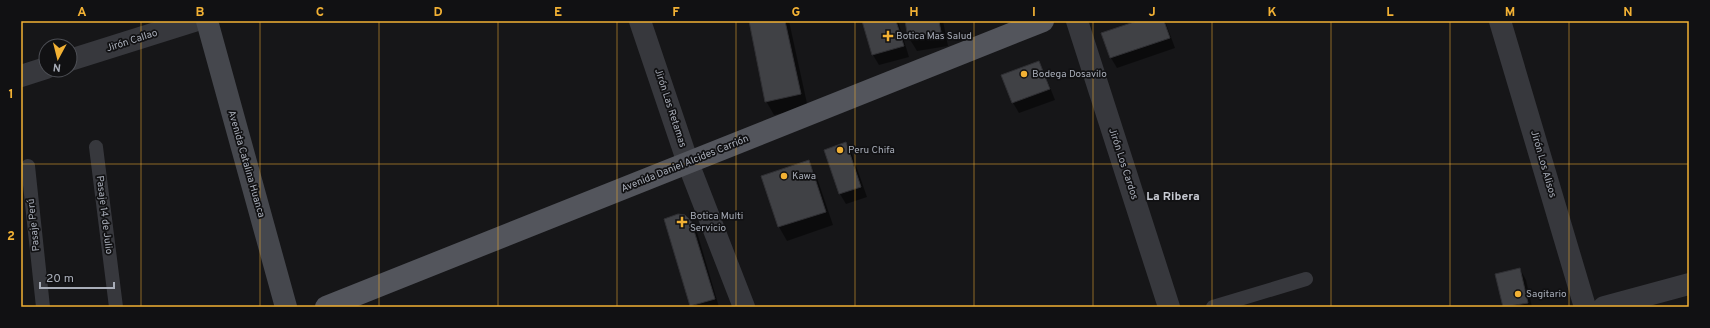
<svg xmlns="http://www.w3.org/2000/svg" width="1710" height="328" viewBox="0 0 1710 328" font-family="Overpass,sans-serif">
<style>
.shadow{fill:#0007}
.building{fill:#404145;stroke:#303034}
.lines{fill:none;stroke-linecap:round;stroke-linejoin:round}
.lane{stroke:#37383d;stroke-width:14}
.street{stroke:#37383d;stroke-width:22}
.secondary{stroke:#45474d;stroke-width:22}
.primary{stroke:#53555c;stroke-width:22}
.grid{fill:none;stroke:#f2b134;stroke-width:1;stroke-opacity:0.55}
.poi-dot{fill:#f2b134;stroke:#111113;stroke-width:1.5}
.labels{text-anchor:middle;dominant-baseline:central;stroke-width:3.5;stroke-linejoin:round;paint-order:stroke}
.poi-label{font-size:10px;fill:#a8adb8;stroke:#111113;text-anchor:start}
.street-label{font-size:10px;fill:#a8adb8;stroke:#111113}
.quarter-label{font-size:12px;font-weight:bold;fill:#c9ccd4;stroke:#111113}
.neatline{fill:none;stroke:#f2b134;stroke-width:1.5}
.grid-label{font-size:13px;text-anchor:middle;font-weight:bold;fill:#f2b134}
</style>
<rect width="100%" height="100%" fill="#161618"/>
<!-- shadow -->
<path class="shadow" d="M750,21H789L808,108L774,115L766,101Z
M863,21H898L909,57L879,65L873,55Z
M906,21H943L948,46L917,51L909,38Z
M1140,21H1165L1175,48L1117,68L1111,58L1103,34Z
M1038,62L1044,72L1055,100L1019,113L1013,103L1003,75Z
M846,144L852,154L867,197L846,204L840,194L825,150Z
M808,161L816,175L833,225L787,241L779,227L762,177Z
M691,222L697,232L719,307H692L691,306Z
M1520,269L1526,280L1532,307H1504L1496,274Z"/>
<!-- building -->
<path class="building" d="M749,21H785L801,94L765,102Z
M862,21H896L904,46L872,55Z
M905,21H939L941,32L908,38Z
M1137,21H1164L1170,38L1110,58L1101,33Z
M1039,61L1050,89L1012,103L1001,75Z
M846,142L861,187L839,194L824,150Z
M809,160L826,212L778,227L761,176Z
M678,214L685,215L691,221L715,299L690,306L664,219Z
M1520,268L1528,303L1503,307L1495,274Z"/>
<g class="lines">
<!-- lane -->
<path class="lane" d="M96,147L116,307
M28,166L43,307
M1213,307L1306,279"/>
<!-- street -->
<path class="street" d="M640,21L688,163L744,307
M1077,21L1169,307
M1500,21L1585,307
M70,60L194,21
M21,76L46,68
M1604,307L1689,284"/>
<!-- secondary -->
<path class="secondary" d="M207,21L286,307"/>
<!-- primary -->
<path class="primary" d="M326,307L1043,21"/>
</g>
<!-- grid -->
<path class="grid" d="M141,21V307M260,21V307M379,21V307M498,21V307M617,21V307M736,21V307M855,21V307M974,21V307M1093,21V307M1212,21V307M1331,21V307M1450,21V307M1569,21V307M21,164H1689"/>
<!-- markers -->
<g class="poi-dot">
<path d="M886 30h4v4h4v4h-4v4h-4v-4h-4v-4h4z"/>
<circle cx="1024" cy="74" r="4"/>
<circle cx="840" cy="150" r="4"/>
<circle cx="784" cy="176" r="4"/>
<path d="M680 216h4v4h4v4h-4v4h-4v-4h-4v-4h4z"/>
<circle cx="1518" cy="294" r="4"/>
</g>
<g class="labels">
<!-- poi labels -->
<g class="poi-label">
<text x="896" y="36">Botica Mas Salud</text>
<text x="1032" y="74">Bodega Dosavilo</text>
<text x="848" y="150">Peru Chifa</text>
<text x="792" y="176">Kawa</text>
<text x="690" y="216">Botica Multi<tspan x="690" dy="12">Servicio</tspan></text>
<text x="1526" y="294">Sagitario</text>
</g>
<!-- street labels -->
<g class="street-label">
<text transform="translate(132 41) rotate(-18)">Jirón Callao</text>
<text transform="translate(670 108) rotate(72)">Jirón Las Retamas</text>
<text transform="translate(246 164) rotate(74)">Avenida Catalina Huanca</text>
<text transform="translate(685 164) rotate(-22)">Avenida Daniel Alcides Carrión</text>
<text transform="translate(1123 164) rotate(72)">Jirón Los Cardos</text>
<text transform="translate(1543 164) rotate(74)">Jirón Los Alisos</text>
<text transform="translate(104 215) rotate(83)">Pasaje 14 de Julio</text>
<text transform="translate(34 225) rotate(-96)">Pasaje Perú</text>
</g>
<!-- quarter labels -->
<g class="quarter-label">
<text x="1173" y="197">La Ribera</text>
</g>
</g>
<!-- border -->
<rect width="1710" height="328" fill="none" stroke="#111113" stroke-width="44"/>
<!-- north arrow -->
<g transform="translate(58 58) rotate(187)"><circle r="19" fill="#111113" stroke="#4d4f55"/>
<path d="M0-3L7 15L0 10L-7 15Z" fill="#f2b134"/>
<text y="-6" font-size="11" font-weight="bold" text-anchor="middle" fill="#a8adb8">N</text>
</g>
<!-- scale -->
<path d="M40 282v6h74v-6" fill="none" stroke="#a8adb8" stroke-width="2"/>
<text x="46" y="282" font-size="12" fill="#a8adb8" stroke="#111113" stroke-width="3" paint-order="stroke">20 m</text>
<rect x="22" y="22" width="1666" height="284" class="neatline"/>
<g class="grid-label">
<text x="82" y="16">A</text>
<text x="200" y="16">B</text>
<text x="320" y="16">C</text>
<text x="438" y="16">D</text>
<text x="558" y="16">E</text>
<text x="676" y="16">F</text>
<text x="796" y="16">G</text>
<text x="914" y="16">H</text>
<text x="1034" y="16">I</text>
<text x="1152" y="16">J</text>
<text x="1272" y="16">K</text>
<text x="1390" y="16">L</text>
<text x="1510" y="16">M</text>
<text x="1628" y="16">N</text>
<text x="11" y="98">1</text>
<text x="11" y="240">2</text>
</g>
</svg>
